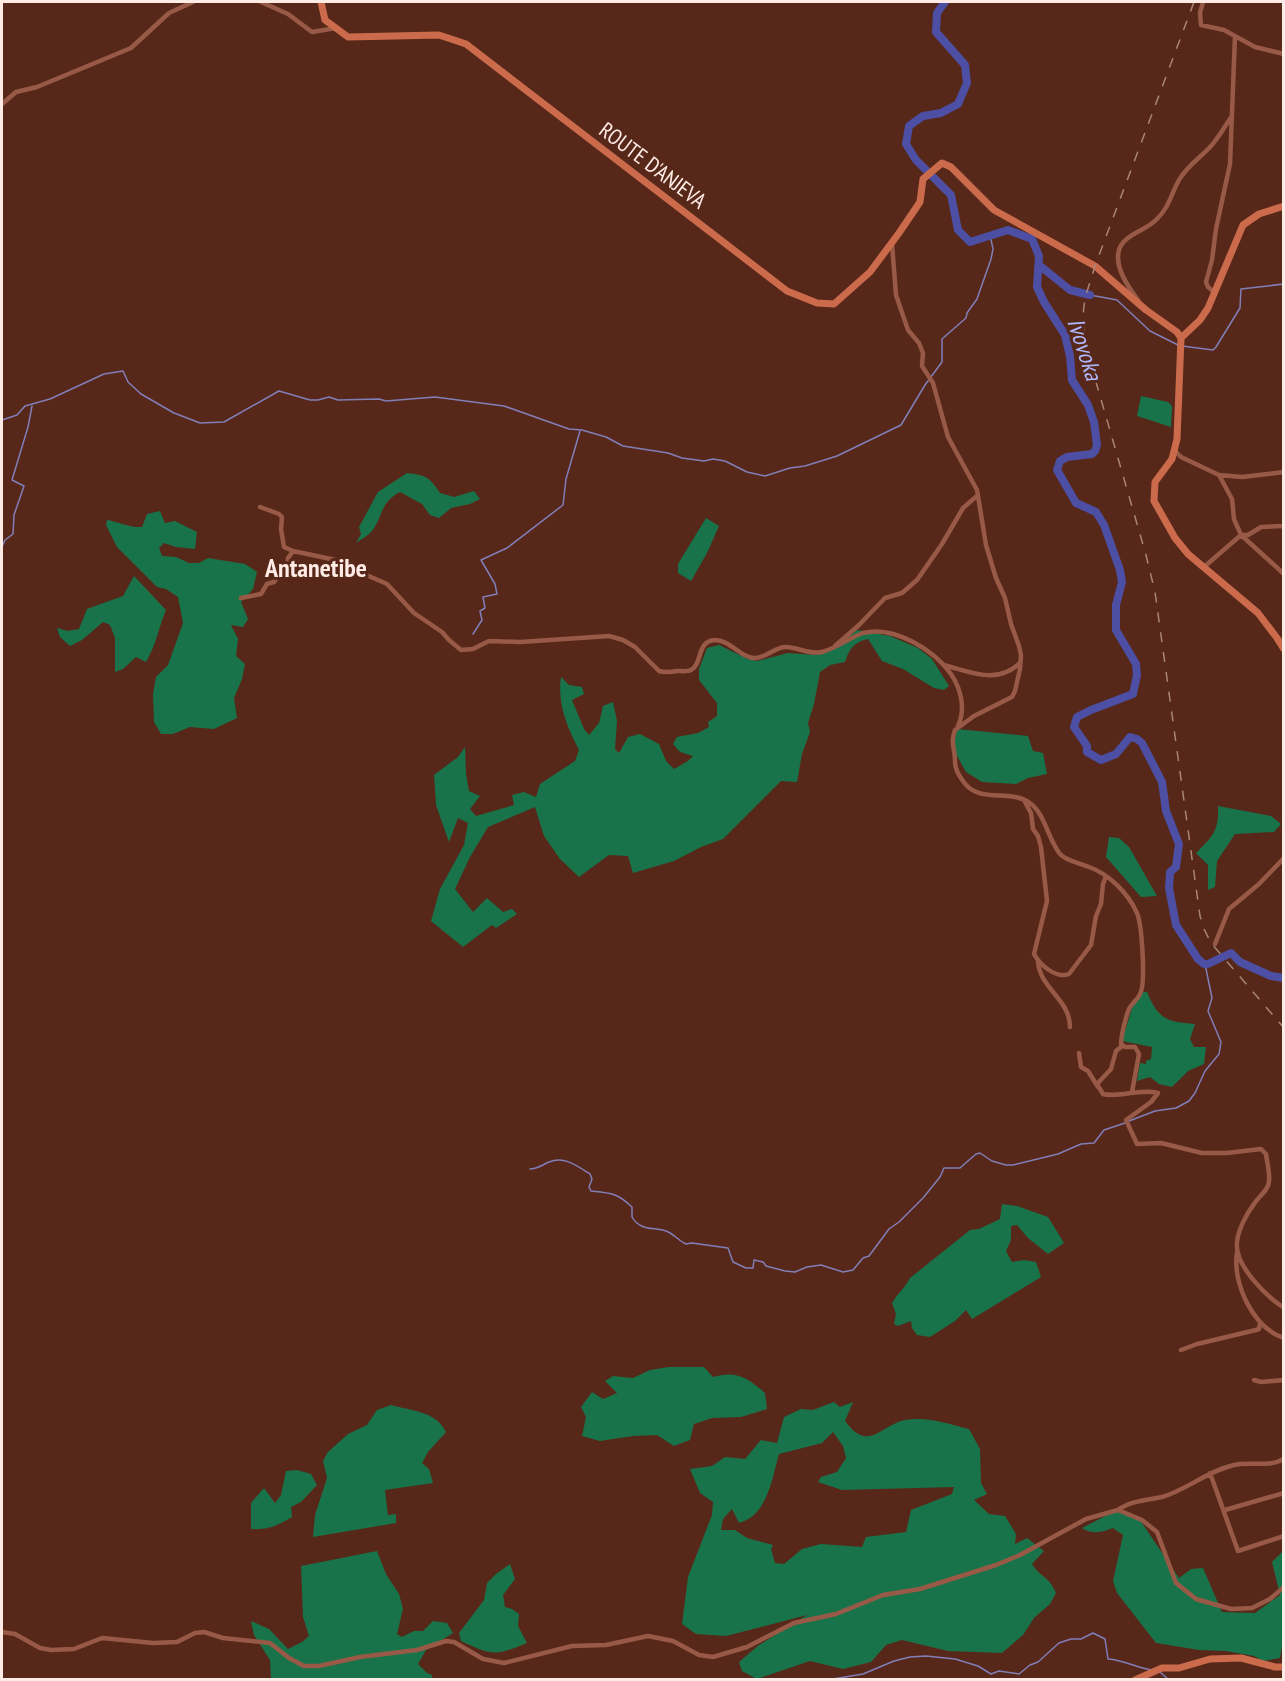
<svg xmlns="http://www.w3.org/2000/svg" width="1285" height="1681" viewBox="0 0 1285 1681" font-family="'PT Sans Narrow',sans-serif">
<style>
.forest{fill:#18734a;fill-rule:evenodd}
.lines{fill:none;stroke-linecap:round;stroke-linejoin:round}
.stream{stroke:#817eb8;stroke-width:1.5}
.river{stroke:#4c4fa4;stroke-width:8}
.street{stroke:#985a47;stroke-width:4.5}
.secondary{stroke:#cc6b4c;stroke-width:7}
.rail{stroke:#a7857a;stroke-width:1.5;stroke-dasharray:10 10;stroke-linecap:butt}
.labels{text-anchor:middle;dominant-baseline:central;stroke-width:6;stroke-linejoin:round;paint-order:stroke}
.street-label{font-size:22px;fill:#feebe5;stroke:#572819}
.water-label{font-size:24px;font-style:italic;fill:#afb8fd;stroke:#572819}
.quarter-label{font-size:26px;font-weight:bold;fill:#feebe5;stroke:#572819}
</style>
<rect width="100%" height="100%" fill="#572819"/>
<!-- forest -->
<path class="forest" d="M1141,396L1168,402L1172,406L1171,427L1137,416Z
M407,473C425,475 430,477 440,493L454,497L474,491L480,499L470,504L451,508L439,518L430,515L422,504L400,492C380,502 383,517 372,531C368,536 361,539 356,543L361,534L359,527L378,492Z
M160,511L165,523L175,521L197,532L195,549L176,547L164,543L159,548L162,556L176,557L189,563H199L208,558L245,564L257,572L253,589L241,602L248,619L243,627L231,625L238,639L236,656L245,664L242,679L234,698L237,718L214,729L190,727L173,734H161L154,722L153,694L156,677L168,665L183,623L178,597L166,589L157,587L117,547L106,525L107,520C119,522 130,528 142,527L147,514Z
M706,518L719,526L707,553L691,581L678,573V564Z
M134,576L166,610C158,629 157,643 146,662L136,657L123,669L115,672V638L110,625L103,622L82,640L70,646L60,637L57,628L68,631L79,629L87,609L123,596Z
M857,630L890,636L918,648L932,659L949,686L944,690L934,688L903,669L882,661L868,639C854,642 849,649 845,662L830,665L820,672L814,704L808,723L810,732L802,754L797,782L781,781L723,839L701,847L674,861L633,873L628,856L609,855L579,877L560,859L544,836L535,807L488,827L470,857L455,889L473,912L487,898L503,912L512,909L517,914L496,928L492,925L463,947L431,921L440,889L464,845L468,823L458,818L449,842L436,805L434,775L458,757L465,747L466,774L469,791L480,796L470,809L476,816L514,805L512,795L524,792L536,797L540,784L575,761L579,750C567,727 557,703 561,677L569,685L582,687L584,694L572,700L584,729L589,735L599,723L603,706L613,702L617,721L615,749L619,753L628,737L640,734L659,744L666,761L674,769L688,761L693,756L680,752L673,744L677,737L698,733L709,727L708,722L717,716V703L699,680V669L707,648L719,645L748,659L757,661L788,653L815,655L835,648Z
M957,729L1028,736L1033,751L1043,753L1047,774L1028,778L1016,784L982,782L966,772L956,754L954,744Z
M1218,806L1271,816L1281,824L1274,832L1235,834L1217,861L1215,887L1208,890V865L1196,853C1213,836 1219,831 1218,806Z
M1109,837L1119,838L1129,847L1157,896L1141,897L1106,857Z
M1143,992H1147C1158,1019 1167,1022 1195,1024L1190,1039L1194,1047H1206L1204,1064L1188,1071L1172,1087L1159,1084L1150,1077L1137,1081L1140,1063L1146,1064V1061L1151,1059L1152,1047L1122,1041L1133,1005Z
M1002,1204L1017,1206L1048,1217L1064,1243L1048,1254L1028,1238L1017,1225L1011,1226V1240L1006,1251L1012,1262L1024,1260L1036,1262L1041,1277L972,1319L966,1310L955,1321L930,1337L917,1335L912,1328L911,1321L898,1326L894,1324L896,1314L892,1303C898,1293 905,1288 910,1278L970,1230L979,1229L1000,1219Z
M669,1367H704L713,1377C736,1370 748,1378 765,1393L767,1409L741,1417L712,1418L694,1424L690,1440L674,1446L657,1435L633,1436L600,1441L582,1436L586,1417L581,1407L592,1392L603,1399L617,1393L605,1381L613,1376L633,1378L650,1370Z
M834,1402L840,1407L853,1402L845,1421C869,1453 879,1426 905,1420C926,1416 949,1424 969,1429L980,1449L981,1483L987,1494L974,1500L989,1514L1005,1516L1016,1534L1015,1544L1027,1538L1044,1551L1032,1564C1041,1578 1049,1576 1056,1593L1050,1604L1034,1618L1023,1635L1002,1653L948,1651L902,1640L886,1645L871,1662L843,1669L810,1661L757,1679L742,1671L739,1662L759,1645L807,1615L726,1636L696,1634L682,1624L688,1577L712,1515L713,1502L700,1493L690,1469L712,1466L725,1457L745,1459L761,1440L777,1443L784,1417L801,1409L813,1410ZM833,1432L843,1446L846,1458L837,1472L821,1477L818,1482L842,1490L954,1487L952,1494L911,1510L906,1532L866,1537L862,1547L821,1544L802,1549L784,1564L775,1563L771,1549L773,1545L747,1538L735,1530H721L723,1519L732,1509L739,1523C767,1516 772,1479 779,1454L822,1443Z
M391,1405C412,1411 436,1411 446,1432L428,1452L422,1463L429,1469L433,1483L385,1490L388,1515L396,1514V1523L313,1537L315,1515L327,1478L323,1461L328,1452L348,1434L367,1425L377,1410Z
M297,1470L311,1474L317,1485L301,1502L291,1507L292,1517C277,1526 268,1530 251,1529V1503L264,1488L275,1503L281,1495L286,1471Z
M1115,1511L1140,1520L1179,1578L1191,1569L1203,1568L1222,1612L1255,1613L1280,1595L1272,1562L1283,1551L1284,1635L1280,1658L1263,1661L1254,1656L1226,1651L1199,1650L1156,1643L1117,1593L1113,1581L1123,1535L1113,1528C1103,1532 1092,1535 1082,1528Z
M377,1551L386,1574L399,1594L403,1609L397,1634L402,1637L414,1631H423L433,1621L447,1623L453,1633L426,1650L418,1664L427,1673L432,1675V1679H271L270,1660L254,1635L251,1621L269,1629L288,1649L302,1642L309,1636L303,1617L301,1566Z
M510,1564L515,1579L503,1595L505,1607L512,1609L519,1614L518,1626L527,1643C495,1656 493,1656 461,1641L459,1633L484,1600L487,1583L496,1574Z"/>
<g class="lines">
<!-- stream -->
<path class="stream" d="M1090,295L1117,300L1150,331L1178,345
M1182,346L1213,350L1216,347L1240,308L1241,289L1284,284
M2,420L17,415L25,406L50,399L104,374L123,371L128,382L141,394L174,413L200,423L224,422L279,391L310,400H318L329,397L338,400L379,399L386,401L435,397L504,406L569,429L582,430L606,437L623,446L668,453L682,458L704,461L713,459L725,461L747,472L765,476L790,468L805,466L837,456L901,425L925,385L942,362V339L966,318L967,313L977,299L991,259L993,249L990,235
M2,547L5,540L13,534L14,515L24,486L12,480L28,427L32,406
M473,634L482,620L480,611L485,608L483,597L497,594L495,584L481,560L507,548L563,505L566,479L580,431
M1129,1121L1155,1111L1176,1108L1189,1101L1195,1093L1205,1071L1219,1054L1221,1042L1208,1011L1212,998L1205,964
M530,1169C537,1169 542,1165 549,1162C564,1156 576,1165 590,1174L592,1179L589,1187L591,1191C611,1193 617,1193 632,1207V1217C640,1231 653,1227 666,1231C674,1234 679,1241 686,1244L692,1243L728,1248L733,1262L746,1268H753L754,1260L763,1262L766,1266L785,1271L795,1272L807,1267L821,1265L843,1272L853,1270L863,1258L869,1256L889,1229L899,1222L923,1198L940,1177L944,1168H960L976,1154L980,1153L992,1161L1006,1165H1013L1058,1154L1081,1144L1094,1143L1104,1130L1125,1123
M1160,1672L1169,1680
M827,1680L863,1674L894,1661L910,1657L926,1656L955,1659L978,1666L991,1674L999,1671L1019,1674L1030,1665L1038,1662L1059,1643L1071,1639H1081L1093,1633L1105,1639L1108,1659C1124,1660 1137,1668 1152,1670"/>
<!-- river -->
<path class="river" d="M945,2L937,13L936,32L965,65L967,83L958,104L941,113L923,116L909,126L906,144L916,160L951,195L958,230L970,242L1008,230L1032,239L1039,256L1037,287L1044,302L1065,335L1070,356L1072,380L1088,405L1094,422L1097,445L1095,451L1092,454L1067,457L1060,461L1057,470L1076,503L1096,512L1104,525L1120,570L1122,582L1116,605V630L1136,664L1137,675L1133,694L1091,710L1077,717L1074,727L1087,746V752L1101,760L1116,754L1130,737L1137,739L1142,743L1162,782L1166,811L1179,844L1176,867L1170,872L1169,888L1176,925L1198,959L1204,964H1208L1231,953L1240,962L1271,976L1284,978
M1039,265L1070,290L1090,295"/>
<!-- street -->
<path class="street" d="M261,2L288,14L312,32L336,28
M1203,2L1200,13L1201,25L1224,30L1255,47L1284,54
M2,104L16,92L37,87L131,48L169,13L193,2
M892,244L896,295L908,330L919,343L923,353L922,366L933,383L948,437L977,490L986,545L996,578L1005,598L1011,624L1019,646L1021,655L1020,669L1015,691L1012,697L974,716L955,730C950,744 955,747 955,761C955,769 958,774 963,781C979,805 1009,788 1030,803C1045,814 1048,839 1060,854C1066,861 1080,863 1089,867C1109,874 1128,893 1137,913C1142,925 1146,984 1140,994C1138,999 1132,1003 1129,1009C1126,1016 1121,1036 1121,1044L1125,1047H1135L1139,1054L1132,1092
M1214,292L1208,287L1206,282L1212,260L1216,229L1230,164L1235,36
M1138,300C1128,287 1114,267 1119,250C1124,234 1146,231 1157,219C1170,206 1171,194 1179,180C1187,166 1200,158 1211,146C1219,137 1225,126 1232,116
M1174,450L1181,457L1219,475L1232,499L1234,519L1241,535L1284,574
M1219,475L1242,477L1284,472
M260,507L279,514L282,517L281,529L284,547L293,551
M1204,567L1241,535H1248L1261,527L1284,526
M278,569L287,568L288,558L293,551L345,562L362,573L387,584L414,613L442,632L449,640L461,650L473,649L489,641L520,642L609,636L623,640L635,647L659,671C665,673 671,672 677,671C681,671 687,672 691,670C703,664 696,641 715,640C731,640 741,659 756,658C767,657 775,647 786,647C798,647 808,655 822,652C837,648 849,638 863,633C894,625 934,650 951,674C961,689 966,709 958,726
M241,598L261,594L267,584L274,582L277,577L288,576L289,570L287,568
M835,646L859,625L885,598L902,593L917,580L942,544L963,508L977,496
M944,665C971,672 997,685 1020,663
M1025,802L1031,813L1033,829L1038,836L1041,847L1047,901L1034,954C1040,965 1056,979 1069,974L1091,945L1096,916L1101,904L1103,884L1106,876
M1215,944L1229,909L1259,884L1284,858
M1038,961C1039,988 1070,999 1070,1027
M1122,1046L1116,1051L1111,1069L1097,1084L1103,1094C1120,1098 1140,1088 1158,1093L1151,1102L1126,1120L1137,1144L1161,1143L1202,1153H1227L1261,1149L1266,1154C1267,1162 1270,1173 1269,1181C1269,1190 1258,1197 1254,1204C1247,1213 1238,1230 1237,1242C1234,1265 1266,1296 1284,1308
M1079,1053L1081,1067L1088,1071L1098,1087
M1237,1252C1232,1283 1253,1328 1284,1338
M1181,1350L1197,1344L1256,1330L1259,1329L1260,1323
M1254,1380L1261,1382L1284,1380
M1210,1473L1238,1551L1284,1536
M1118,1510C1130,1501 1147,1500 1162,1497C1187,1490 1207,1471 1234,1465C1250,1461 1268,1468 1284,1459
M1225,1510L1284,1493
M2,1632L15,1634L40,1648L51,1650L74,1649L102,1638L153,1643L177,1642L195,1633L204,1632L223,1638L270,1643L289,1658L304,1666H319L360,1657L417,1650L446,1641L454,1642L483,1659L504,1663L572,1646L606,1645L648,1636L673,1641L699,1655L713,1657L747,1647L794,1623L836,1614L883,1595L920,1589L996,1565L1020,1555L1086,1519L1118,1510L1142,1520L1157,1532L1176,1583L1196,1599L1231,1609L1252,1608L1270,1599L1284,1587"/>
<!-- secondary -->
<path class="secondary" d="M321,2L325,20L348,37L439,35L466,44L787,291L817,303L834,304L870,272L899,233L920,202L923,179L942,163L951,167L994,210L1095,266L1146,310L1177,332L1181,338
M1284,206L1259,214L1243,225L1208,308L1200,320L1181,338L1177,439L1172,459L1155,482L1154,501L1175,538L1188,554L1258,613L1277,638L1284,649
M1135,1680L1162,1668H1179L1210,1659L1241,1658L1275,1667H1284"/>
<!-- rail -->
<path class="rail" d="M1194,2L1095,266L1085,298L1083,315L1085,344L1146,555L1155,592L1200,916L1204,929L1211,943L1284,1028"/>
</g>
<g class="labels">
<!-- street labels -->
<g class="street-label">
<text transform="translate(653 165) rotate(37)">ROUTE D'ANJEVA</text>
</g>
<!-- water labels -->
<g class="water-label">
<text transform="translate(1085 349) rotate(72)">Ivovoka</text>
</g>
<!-- quarter labels -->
<g class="quarter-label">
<text x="316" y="567">Antanetibe</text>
</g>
</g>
<!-- border -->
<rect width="1285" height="1681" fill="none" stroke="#feebe5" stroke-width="6"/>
</svg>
